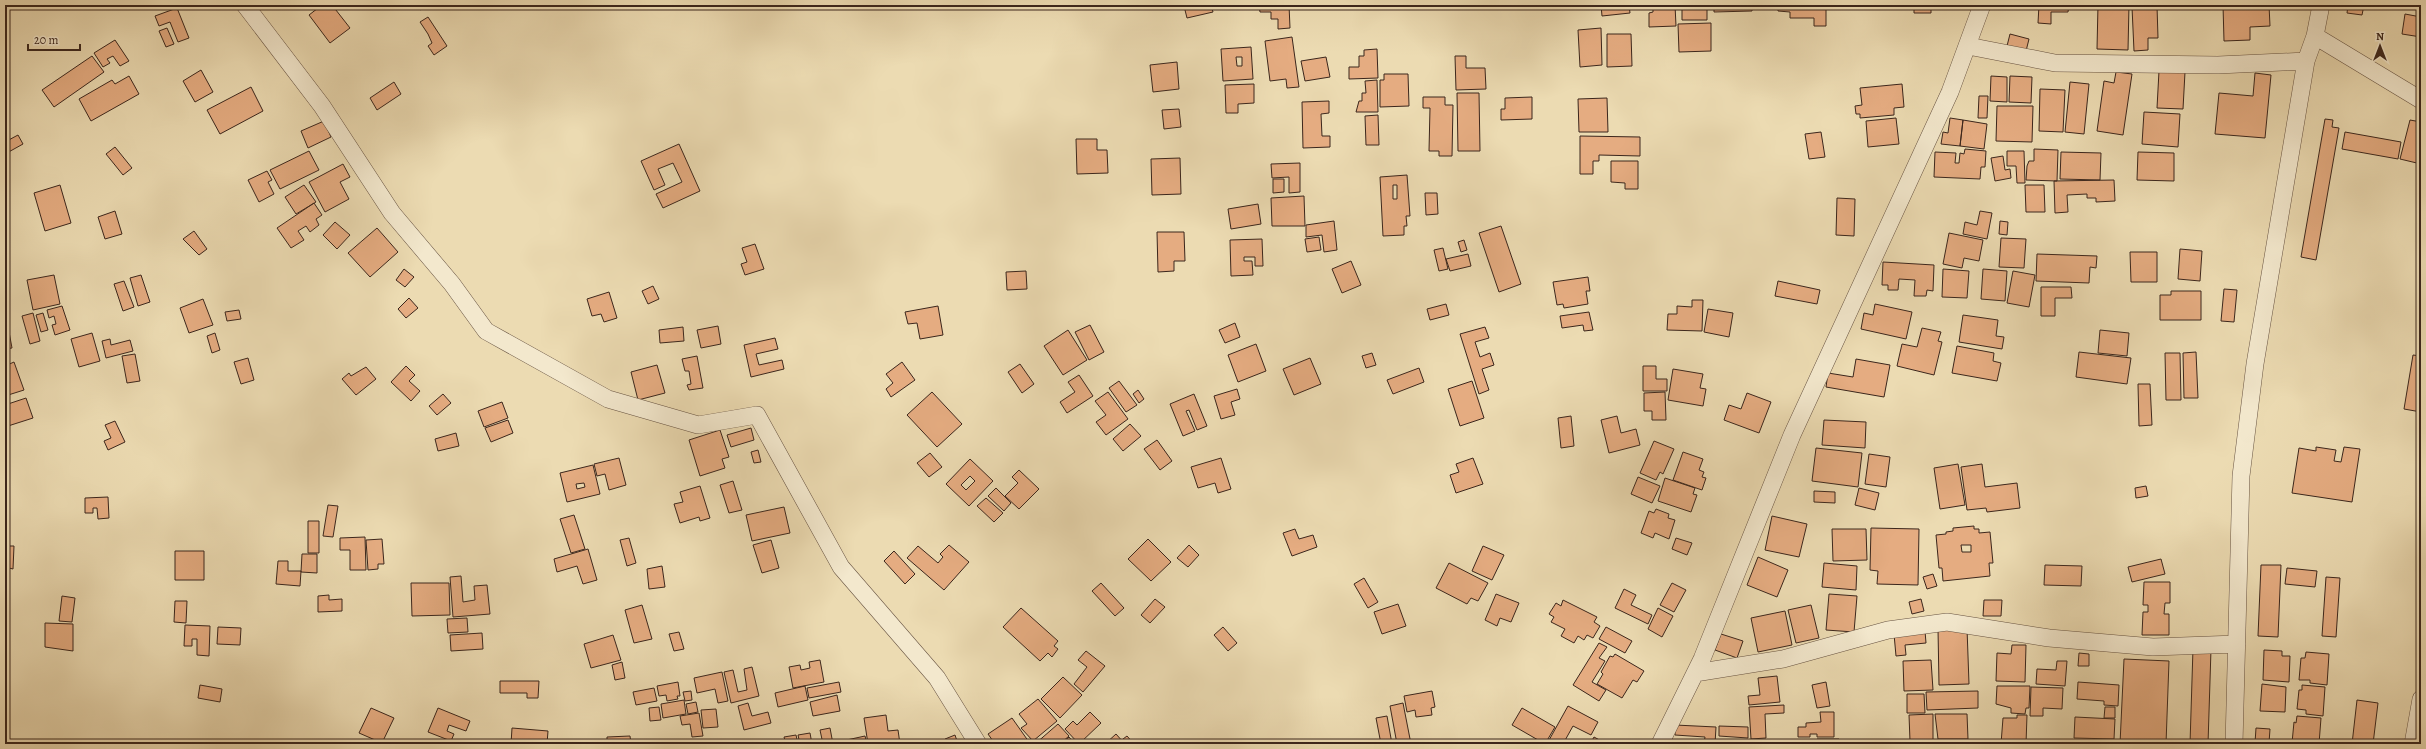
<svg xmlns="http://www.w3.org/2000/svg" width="2426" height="749" viewBox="0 0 2426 749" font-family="Alegreya,serif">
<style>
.building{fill:#e5ac81;stroke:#3b261c;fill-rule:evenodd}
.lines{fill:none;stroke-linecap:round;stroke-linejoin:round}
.street-casing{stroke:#675342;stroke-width:18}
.street{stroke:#f3e8cd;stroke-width:17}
</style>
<rect width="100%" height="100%" fill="#ecdbb2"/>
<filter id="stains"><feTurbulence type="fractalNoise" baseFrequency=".005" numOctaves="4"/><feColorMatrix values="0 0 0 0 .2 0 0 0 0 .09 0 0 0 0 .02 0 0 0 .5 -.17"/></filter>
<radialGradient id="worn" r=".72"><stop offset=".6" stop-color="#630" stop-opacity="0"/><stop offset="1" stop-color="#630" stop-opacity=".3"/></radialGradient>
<!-- building -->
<path class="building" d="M322,5H332L350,28L330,43L309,15Z
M416,5H427L420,10Z
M1211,5L1213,12L1187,18L1184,6Z
M1259,5H1289L1290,28L1278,29V19H1271V12H1260Z
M1601,5H1629L1630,13L1602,16Z
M1653,5H1675L1676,26L1649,27V13L1653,12Z
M1682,5H1707V20H1682Z
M1714,5H1752V11L1714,12Z
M1757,5H1774V7L1757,8Z
M1778,5H1826V26H1814V18H1790V12L1778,11Z
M1895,5H1946V8L1931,7V13H1914V8L1894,7Z
M2039,5H2069L2068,12H2051V24L2038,23Z
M2098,5H2129L2128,50L2097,49Z
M2223,5H2269L2270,26L2250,27V40L2224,41Z
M2348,5H2364L2362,15L2347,13Z
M2157,6L2158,38H2148V50L2134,51L2132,7Z
M177,8L189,38L178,42L170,22L159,26L155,16Z
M2405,14L2421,17V37L2402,34Z
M428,17L447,46L434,55L428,46L432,43L428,34L420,22Z
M1711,23V51L1679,52L1678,24Z
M167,28L174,44L166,47L159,31Z
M1601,28L1602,65L1580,67L1578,30Z
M1607,34H1631L1632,66L1607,67Z
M2010,34L2029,39L2026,51L2007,46Z
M1292,37L1299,87L1287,88L1286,79L1270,81L1265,41Z
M115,40L129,61L120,66L113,56L107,59L110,63L103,67L94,53Z
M1251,47L1253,79L1223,81L1221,49ZM1236,57H1242V66H1237Z
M1377,49L1378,78L1349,79V67H1359V56H1364V50Z
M92,56L104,72L54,107L42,90Z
M1455,56H1466V68H1485L1486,89L1456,90Z
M1326,57L1330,77L1305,81L1301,61Z
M1177,62L1179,89L1153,92L1150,65Z
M201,70L213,92L195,102L183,81Z
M2159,71L2185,72L2183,109L2157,108Z
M2116,72L2132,74L2123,135L2097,131L2104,81L2114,83Z
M2255,73L2271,75L2265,138L2215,134L2219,93L2253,96Z
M1384,74H1408L1409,106L1380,107V80H1384Z
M129,76L139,94L91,121L79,99L112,80L115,84Z
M1991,76L2007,77V102L1990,101Z
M2010,76L2032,77L2031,103L2009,102Z
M1377,80L1378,112H1356L1359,101H1362V93H1366L1365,81Z
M394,82L401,94L377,110L370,98Z
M2070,82L2089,84L2084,134L2065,132Z
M1254,84V103L1238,104V113H1226L1225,85Z
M1902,84L1904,107L1894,108V115L1860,118V114H1856L1855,106L1862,105L1860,88Z
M251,87L263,111L220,134L207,110Z
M2040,89L2065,90L2063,132L2039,131Z
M1457,93H1479L1480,151H1458Z
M1979,96H1988L1987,118H1978Z
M1423,97H1445V105H1453L1452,156H1439V151H1429L1430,108H1423Z
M1532,97V119L1501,120V109H1505V98Z
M1607,98L1608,132H1579L1578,99Z
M1329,101V113L1321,114L1322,136H1330V147L1303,148L1302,102Z
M1997,106H2033L2032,142L1996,141Z
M1179,109L1181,127L1164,129L1162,110Z
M2144,112L2180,114L2178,147L2142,144Z
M1378,115L1379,145H1366L1365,116Z
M1896,118L1899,144L1868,147L1866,121Z
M1950,118L1963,120L1960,146L1941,144L1943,132L1948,133Z
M2325,119L2333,120L2332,127L2339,128L2316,260L2301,257Z
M1963,120L1987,124L1984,149L1960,146Z
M2410,120L2421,122V164L2400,159Z
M324,121L331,137L308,148L301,131Z
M1821,132L1825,157L1809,159L1805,134Z
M2345,132L2401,142L2398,159L2342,149Z
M18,135L23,144L5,154V142Z
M1580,136L1640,137V156L1599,155V161H1593V174H1580Z
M1076,139H1097V150H1107L1108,173L1077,174Z
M679,144L700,191L663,208L656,194L682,182L673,163L658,169L665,185L654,190L641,161Z
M115,147L132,168L123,175L106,154Z
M1965,149L1986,151L1985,167H1981L1980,179L1934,177L1935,152L1956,153L1955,163H1959L1960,153L1964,154Z
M2034,149L2058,150L2057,181L2026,180L2027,166L2029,161H2034Z
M309,151L319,170L280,189L270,170Z
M2007,151H2024L2025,183H2017L2016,166H2007Z
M2061,152L2101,153L2100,180L2060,179Z
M2138,152L2174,153V181L2137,180Z
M2003,156L2005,170L2010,169L2011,178L1995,181L1991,158Z
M1180,158L1181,194L1152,195L1151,159Z
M1611,161H1638V189H1625V183L1611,182Z
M1300,163V192L1289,193V177L1272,178L1271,164Z
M343,164L350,177L340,182L349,199L325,212L309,182Z
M267,171L272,180L268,182L274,194L259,202L248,180Z
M1407,175L1410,216H1406L1407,226H1404V235L1383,236L1380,177ZM1393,185H1397V199H1393Z
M1273,179H1284V192L1273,193Z
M2114,180L2115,201L2096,202V198H2087V194L2067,195L2068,212L2055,213L2054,181Z
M60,185L71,223L45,231L34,193Z
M304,185L316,202L296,214L285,197Z
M2025,185H2044L2045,212H2026Z
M1425,193H1437L1438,214L1426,215Z
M1304,196L1305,226H1272L1271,198Z
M1837,198L1855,199L1854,236L1836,235Z
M314,203L322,215L316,219L319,225L310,232L306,226L298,231L304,240L291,248L277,228Z
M1258,204L1261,224L1231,229L1228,209Z
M115,211L122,234L105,239L98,217Z
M1980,211L1992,213L1987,239L1963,234L1965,222L1977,225Z
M1334,221L1337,250L1324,252L1322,235L1306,237V225Z
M2000,221L2008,222L2007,235L1999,234Z
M335,222L350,235L337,249L323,235Z
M1501,226L1521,284L1499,292L1479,233Z
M377,228L398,252L370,277L348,253Z
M194,231L207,249L199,255L183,239Z
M1157,232H1184L1185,261H1174V271L1158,272Z
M1949,233L1983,240L1979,261L1964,258L1962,268L1943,264Z
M1319,237L1321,250L1307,252L1305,239Z
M2001,238L2026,239L2024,268L1999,267Z
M1262,239L1263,266H1255V257H1244V261H1252L1253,275L1231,276L1230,240Z
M1464,240L1467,250L1461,252L1458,242Z
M755,244L764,269L745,275L741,264L747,262L742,248Z
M1443,248L1448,269L1439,271L1434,250Z
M2180,249L2202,251L2200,281L2178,279Z
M2130,252H2157V282H2131Z
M1468,254L1471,266L1450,271L1446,259Z
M2037,254L2097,256L2096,268L2090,267L2089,283L2036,281Z
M1351,261L1361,285L1342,293L1332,269Z
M1883,262L1934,265L1933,291L1927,290L1926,296H1914L1915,280L1899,279L1898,290H1888V285H1882Z
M404,269L414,277L405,287L396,280Z
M1943,269L1969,271L1967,298L1942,297Z
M1983,269L2007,271L2005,301L1981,299Z
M1026,271L1027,289L1007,290L1006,272Z
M2013,271L2035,275L2029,307L2007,303Z
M54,275L60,304L33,310L27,280Z
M141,275L150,302L138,306L130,278Z
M1588,277L1590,291H1586L1588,304L1564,308L1563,304L1557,305L1553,282Z
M124,281L134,307L123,311L114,284Z
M1778,281L1820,290L1817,304L1775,296Z
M653,286L659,299L648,304L642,291Z
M2041,287H2071L2072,298H2055V316H2041Z
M2224,289L2237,290L2234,322L2221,321Z
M2171,291H2201V320H2160V295H2171Z
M609,292L617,318L604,322L601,314L592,316L587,299Z
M409,298L418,308L406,318L398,309Z
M203,299L213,325L189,333L180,308Z
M1692,300H1703L1702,331L1667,330L1668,314H1677V306L1692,307Z
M1446,304L1449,315L1430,320L1427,309Z
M1875,304L1912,312L1906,339L1861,329L1864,313L1873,315Z
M62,306L70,330L55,335L52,325L56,324L54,316L49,318L47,310Z
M938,306L943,335L920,339L917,323L908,324L905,312Z
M1708,309L1733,313L1729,337L1704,332Z
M239,310L241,319L227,321L225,312Z
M1589,312L1593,330L1584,331L1583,325L1562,328L1560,316Z
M33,313L40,341L30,344L22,316Z
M43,313L48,330L41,332L36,315Z
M1963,315L1998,320L1996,336L2004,337L2002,349L1959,342Z
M5,321H7L12,348L5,349Z
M1235,323L1240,337L1225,343L1219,330Z
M1090,325L1104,352L1089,360L1075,332Z
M718,326L721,344L701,348L697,330Z
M683,327L684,341L660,343L659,330Z
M1485,327L1489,338L1475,342L1480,357L1490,353L1494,365L1482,369L1489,390L1479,394L1460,334Z
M1922,328L1941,332L1938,341L1942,342L1934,375L1897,366L1902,344L1917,347Z
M1068,330L1087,360L1063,375L1044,346Z
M2100,330L2129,333L2127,356L2098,353Z
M92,333L100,361L79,367L71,339Z
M215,333L220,350L212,353L207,336Z
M775,338L778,349L756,354L759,365L782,360L784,369L751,377L744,345Z
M110,339L111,345L130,340L133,351L106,358L102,341Z
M1256,344L1266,371L1238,382L1228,355Z
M1957,346L1994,353L1993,361L2001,363L1997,381L1952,373Z
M2079,352L2131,358L2127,384L2076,377Z
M2196,352L2198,398H2184L2183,353Z
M1372,353L1376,365L1366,368L1362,356Z
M2165,353H2180L2181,400H2166Z
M135,354L140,381L127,383L122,356Z
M2413,355L2421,356V412L2404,409Z
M697,356L703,388L689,390L687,385L691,384L689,371H685L682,359Z
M248,358L254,380L241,384L234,362Z
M1310,358L1321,384L1294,395L1283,369Z
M1856,359L1890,365L1884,397L1826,387L1828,373L1853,377Z
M14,362L24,390L5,396V366Z
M902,362L915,380L891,397L886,389L893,383L886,374Z
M1020,364L1034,384L1022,393L1008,372Z
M657,365L665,393L638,400L631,372Z
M406,366L415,375L409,381L420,391L411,401L391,382Z
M1643,366H1656V379H1667V391H1643Z
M366,367L376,379L356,395L342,379L349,373L351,376Z
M1419,368L1424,382L1393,394L1387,380Z
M1673,369L1703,374L1700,388L1706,389L1703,406L1668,400Z
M1079,375L1093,396L1067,413L1060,402L1075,392L1068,382Z
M1119,381L1137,405L1126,412L1109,388Z
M1472,381L1484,418L1460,426L1448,389Z
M2138,384H2150L2152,425L2139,426Z
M1237,389L1240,399L1231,402L1235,415L1221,419L1214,396Z
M1138,390L1144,399L1139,403L1133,394Z
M932,392L962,424L937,447L907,415Z
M1108,392L1128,419L1106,435L1096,422L1106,415L1095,401Z
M1665,392L1666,420H1652V411H1644V393Z
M1747,393L1771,402L1759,433L1724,420L1729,405L1741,409Z
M443,394L451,403L437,415L429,406Z
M1194,394L1207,426L1197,430L1189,410L1186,411L1195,431L1183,436L1170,404Z
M26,398L33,418L8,426L5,405Z
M502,402L508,418L484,427L478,411Z
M1571,416L1574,446L1561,448L1558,418Z
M1617,416L1621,433L1636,429L1640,445L1609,453L1601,420Z
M508,420L513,433L491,442L485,428Z
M1824,420L1866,422L1865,448L1822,445Z
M115,421L125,442L108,450L104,441L111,438L105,425Z
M1130,424L1141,436L1123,451L1113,439Z
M751,428L754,440L731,447L727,435Z
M720,430L729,457L722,459L725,468L700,476L689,440Z
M456,433L459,446L438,451L435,439Z
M1157,440L1172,461L1160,470L1144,449Z
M1654,441L1674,449L1663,474L1660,472L1656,480L1640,473Z
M2316,447L2336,450L2334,461L2341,462L2344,447L2360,449L2352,502L2292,493L2299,448L2316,451Z
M1816,448L1862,453L1858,487L1812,481Z
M758,450L761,462L754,463L751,452Z
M1683,452L1703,459L1699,470L1704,472L1702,477L1706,478L1702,490L1673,480Z
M930,453L942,467L929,477L917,463Z
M1869,454L1890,457L1886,487L1865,484Z
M619,458L626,485L609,490L605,474L597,476L594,464Z
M1221,458L1231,489L1218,493L1215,483L1198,488L1191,467Z
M1473,458L1483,484L1456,493L1450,475L1459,472L1456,464Z
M970,459L993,481L969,506L946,484ZM970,476L975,481L966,490L961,485Z
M1958,464L1965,505L1940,509L1934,468Z
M1982,464L1985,487L2017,483L2020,508L1987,512L1986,508L1967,510L1961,467Z
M593,465L600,494L567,502L560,473ZM584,483L585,487L577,489L576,484Z
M1019,470L1039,489L1019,509L1005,496L1018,483L1012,477Z
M1638,477L1660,486L1652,503L1631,494Z
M1665,478L1695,488L1693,494L1697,495L1691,512L1658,501Z
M733,481L742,510L729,513L720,485Z
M700,486L710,518L700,521L699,517L680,523L674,504L683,502L680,492Z
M2146,486L2148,496L2136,498L2135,488Z
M996,488L1011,503L1004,511L988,496Z
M1859,488L1879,493L1875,510L1855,505Z
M1814,491L1835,492V503L1814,502Z
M108,497L109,518L98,519L97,508H93V513H85V498Z
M986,498L1003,513L994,522L977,506Z
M328,505L338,506L333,537L323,536Z
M784,507L790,533L752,541L746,515Z
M1656,509L1669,514L1668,518L1675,520L1669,539L1655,533L1653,538L1641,533L1649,511L1654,513Z
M574,515L585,549L571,553L560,519Z
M1772,516L1807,524L1799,557L1765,550Z
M308,521H319V553H308Z
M1974,526V529H1979V533L1990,532L1993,563H1989L1990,576L1943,581L1942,568H1939L1936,535L1946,534V532L1953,531V528ZM1961,545H1971V552H1962Z
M1871,528L1919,529L1918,585L1877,584L1878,571L1870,570Z
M1295,529L1299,539L1313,535L1317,547L1292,556L1283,533Z
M1832,529H1866L1867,560L1833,561Z
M365,537L366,570H350V550H340V538Z
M629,538L636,563L627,566L620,540Z
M1676,538L1692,543L1687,555L1672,549Z
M382,539L384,564H378V569L368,570L366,540Z
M1148,539L1171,562L1151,581L1128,559Z
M771,540L779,568L762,573L753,545Z
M949,545L969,562L944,590L907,558L918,546L938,563L943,557L940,554Z
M1189,545L1199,555L1188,567L1177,558Z
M5,546H14L13,569L9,568V556H5Z
M1483,546L1504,555L1492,580L1472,571Z
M588,549L597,580L583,584L577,566L557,572L554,559Z
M175,551H204V580H175Z
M894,551L915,574L905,584L884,561Z
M302,554H317V573L301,572Z
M1758,557L1788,570L1777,597L1747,585Z
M2161,559L2165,574L2132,582L2128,567Z
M278,561H288V571H301L300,586L276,584Z
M1449,563L1488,583L1478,601L1471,598L1467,604L1436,588Z
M1824,563L1857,566L1856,590L1822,587Z
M2045,565L2082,566L2081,586L2044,585Z
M2261,565H2281L2278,637L2258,636Z
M662,566L665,587L649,589L647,569Z
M2287,568L2317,571L2315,587L2285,584Z
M1933,574L1937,586L1927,589L1923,577Z
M461,576L463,602L475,600L474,586L487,585L490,614L453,617L450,577Z
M2326,577L2340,578L2336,637L2322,636Z
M1364,578L1378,602L1368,608L1354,584Z
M2144,582H2170V603H2165L2164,614H2169V635H2142L2143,612H2148V605H2143Z
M411,583H449L450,615L412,616Z
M1101,583L1124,608L1115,616L1092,591Z
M1672,583L1686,590L1674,612L1660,605Z
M1624,589L1636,595L1631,605L1652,615L1648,624L1615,608Z
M1496,594L1519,603L1511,622L1500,618L1497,626L1485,620Z
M1829,594L1857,596L1854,632L1826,630Z
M329,595V600L342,599V611L318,612V596Z
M62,596L75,598L72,622L59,621Z
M1155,599L1165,607L1150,623L1141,615Z
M1921,599L1924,611L1912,614L1909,602Z
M1563,600L1597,617L1594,622L1600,626L1593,638L1587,635L1584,640L1578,636L1574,643L1561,636L1565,629L1551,622L1554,617L1549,614L1556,603L1561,606Z
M1984,600H2002L2001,616H1983Z
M175,601H187L186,623L174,622Z
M1398,604L1406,626L1382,634L1374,612Z
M642,605L652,639L634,643L625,610Z
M1811,605L1819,638L1796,643L1788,610Z
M1021,608L1058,641L1054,646L1058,649L1052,657L1048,653L1040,661L1003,627Z
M1658,608L1673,616L1662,637L1648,629Z
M1785,611L1792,645L1758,652L1751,618Z
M467,618L468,632L448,633L447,619Z
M45,623L73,624V651L45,647Z
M185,625L210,626L209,656L197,655V639H192V646H184Z
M218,627L241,628L240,645L217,644Z
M1223,627L1237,643L1228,651L1214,635Z
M1606,627L1632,641L1625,653L1599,639Z
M1967,628L1969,684L1939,685L1938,629Z
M1925,631L1926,643L1905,645L1906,655L1896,656L1894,634Z
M679,632L684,649L674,651L669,634Z
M482,633L483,649L451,651L450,635Z
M1721,634L1743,641L1737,658L1715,650Z
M613,635L621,660L591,668L584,644Z
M1599,643L1607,647L1599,658L1605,661L1592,682L1606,690L1599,701L1573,685Z
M2012,645H2026L2025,682L1996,681L1997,653L2011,654Z
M2193,648L2211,649L2208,744H2190Z
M2264,650L2282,651V656H2290L2289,682L2263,680Z
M1086,651L1105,666L1083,692L1074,684L1087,667L1078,660Z
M2306,652L2329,654L2327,685L2310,683V680H2299L2301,658H2305Z
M2079,653L2089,654V666H2078Z
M1615,654L1644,671L1637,682L1633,680L1622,698L1597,684L1603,674L1601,672L1610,656L1613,657Z
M2124,659L2169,661L2166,744H2120Z
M820,660L824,682L793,688L789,667L800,665L801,670L810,668L809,662Z
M1931,660L1933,690L1904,691L1903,661Z
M2057,661H2067L2065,686L2036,684L2037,669L2056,670Z
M622,662L625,678L615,680L612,665Z
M752,667L759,696L731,703L724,672L733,670L738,692L747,690L744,669Z
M722,672L728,701L718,703L715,689L697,693L694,678Z
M1777,676L1780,702L1749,705L1748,696L1760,695L1758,678Z
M1063,677L1082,695L1060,718L1041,699Z
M500,681H539L538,698H527V693H500Z
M678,682L680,696H677L678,699L667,701L666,695L659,696L657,686Z
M839,682L841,692L809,698L807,688Z
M1826,682L1830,706L1817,708L1812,685Z
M2078,682L2119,685L2118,706L2104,705V701L2077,699Z
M2262,684L2286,687L2285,712L2260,711Z
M200,685L222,689L220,702L198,698Z
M2302,685L2325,687L2323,716L2306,714V710L2297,709L2299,690H2302Z
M805,686L808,700L778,707L775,693Z
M1997,686H2030L2029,708H2026L2025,714L2011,713V708L1996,704Z
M2031,687L2063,688L2062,709L2043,708V716H2030Z
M654,688L657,701L636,705L633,692Z
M691,691L692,700L685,701L683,692Z
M1432,691L1435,707L1431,708L1432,715L1416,717L1415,710L1407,712L1404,696Z
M1978,691V708L1927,710L1926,692Z
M1907,694H1924L1925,713H1907Z
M837,695L840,711L813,716L810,702Z
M1038,699L1057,721L1033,741L1021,728L1027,724L1019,714Z
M684,700L686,714L663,718L661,704Z
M2357,700L2378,703L2373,744H2352Z
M696,702L698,712L688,714L686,704Z
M748,703L752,716L768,712L771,723L744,730L738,706Z
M1403,703L1411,744H1397L1390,706Z
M1784,705V713L1765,714L1766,738L1751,739L1749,707Z
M1568,706L1598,722L1591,735L1573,726L1563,744H1551L1548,742Z
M659,707L661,720L650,721L649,708Z
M2105,707H2115V718H2104Z
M371,708L394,718L382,743L359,733Z
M438,708L470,721L466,731L449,725L447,731L454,734L451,741L428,732Z
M1522,708L1555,727L1545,744L1512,725Z
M716,709L718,727L703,728L701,710Z
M1090,712L1101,723L1079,744L1065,729L1073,721L1077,725Z
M1820,712H1834V737H1817V734H1810V737H1798V727H1806V723L1821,722Z
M699,713L703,736L692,737L690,724L682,725L680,716Z
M1933,714V741H1910L1909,715Z
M1935,714H1967L1968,739H1938Z
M886,715L888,731L898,730L900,744H868L864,718Z
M2017,715H2027L2026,744H2001L2003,718H2017Z
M1387,716L1392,744H1381L1376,718Z
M2297,716L2321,718L2319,744L2292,743L2294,722L2296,723Z
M2075,717L2115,719L2114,739L2074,738Z
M1012,718L1029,742L995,744L988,734Z
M1058,724L1069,736L1061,743L1059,740L1054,744H1035Z
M1675,725L1716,727L1715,744H1704L1705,737L1675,735Z
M1719,726L1748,727V738L1719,736Z
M512,728L548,731L547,744H511Z
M830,728L833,744H823L820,730Z
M2256,728L2270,729L2269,743H2255Z
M810,733L812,744H800L798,735Z
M1116,734L1124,743L1105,744Z
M796,735L798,744H786L784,737Z
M955,735L958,744H947L945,739Z
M630,736L631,744H607V737Z
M865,736L867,744H842V741Z
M1127,736L1134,744H1128L1123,739Z
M1069,737L1075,744H1061Z
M1594,737L1605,743V744H1590Z
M1817,739H1839L1840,744H1817Z
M1784,741L1811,742L1810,744H1784Z"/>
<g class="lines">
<!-- street casing -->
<g class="street-casing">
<path id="street" d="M245,5L322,106L392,213L452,284L486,331L608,399L698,425L757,415L841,567L937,678L978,744
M2315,36L2421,100
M1968,46L2055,63L2218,65L2306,61
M1695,673L1783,659L1888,630L1947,622L2049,638L2153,647L2237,644
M1660,744L1702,659L1792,435L1950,92L1982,5
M2234,744L2241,476L2255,364L2306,61L2315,36L2321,5
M2413,744L2421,699"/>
</g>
<!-- street -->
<use href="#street" class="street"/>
</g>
<!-- margin -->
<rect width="2426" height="749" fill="none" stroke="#ecdbb2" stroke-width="20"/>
<rect x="6" y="6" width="2414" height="737" fill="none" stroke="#3b261c" stroke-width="2"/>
<rect x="10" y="10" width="2406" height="729" fill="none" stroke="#3b261c"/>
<!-- north arrow -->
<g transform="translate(2380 46)" stroke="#f3e8cd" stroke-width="3" paint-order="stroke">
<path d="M0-3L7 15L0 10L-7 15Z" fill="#3b261c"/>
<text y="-6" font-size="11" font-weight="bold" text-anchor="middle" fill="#3b261c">N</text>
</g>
<!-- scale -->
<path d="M28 44v6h52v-6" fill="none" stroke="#3b261c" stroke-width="2"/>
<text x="34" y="44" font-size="12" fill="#3b261c" stroke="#f3e8cd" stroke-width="3" paint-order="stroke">20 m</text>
<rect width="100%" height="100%" filter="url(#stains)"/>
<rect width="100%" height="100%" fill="url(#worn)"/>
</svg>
